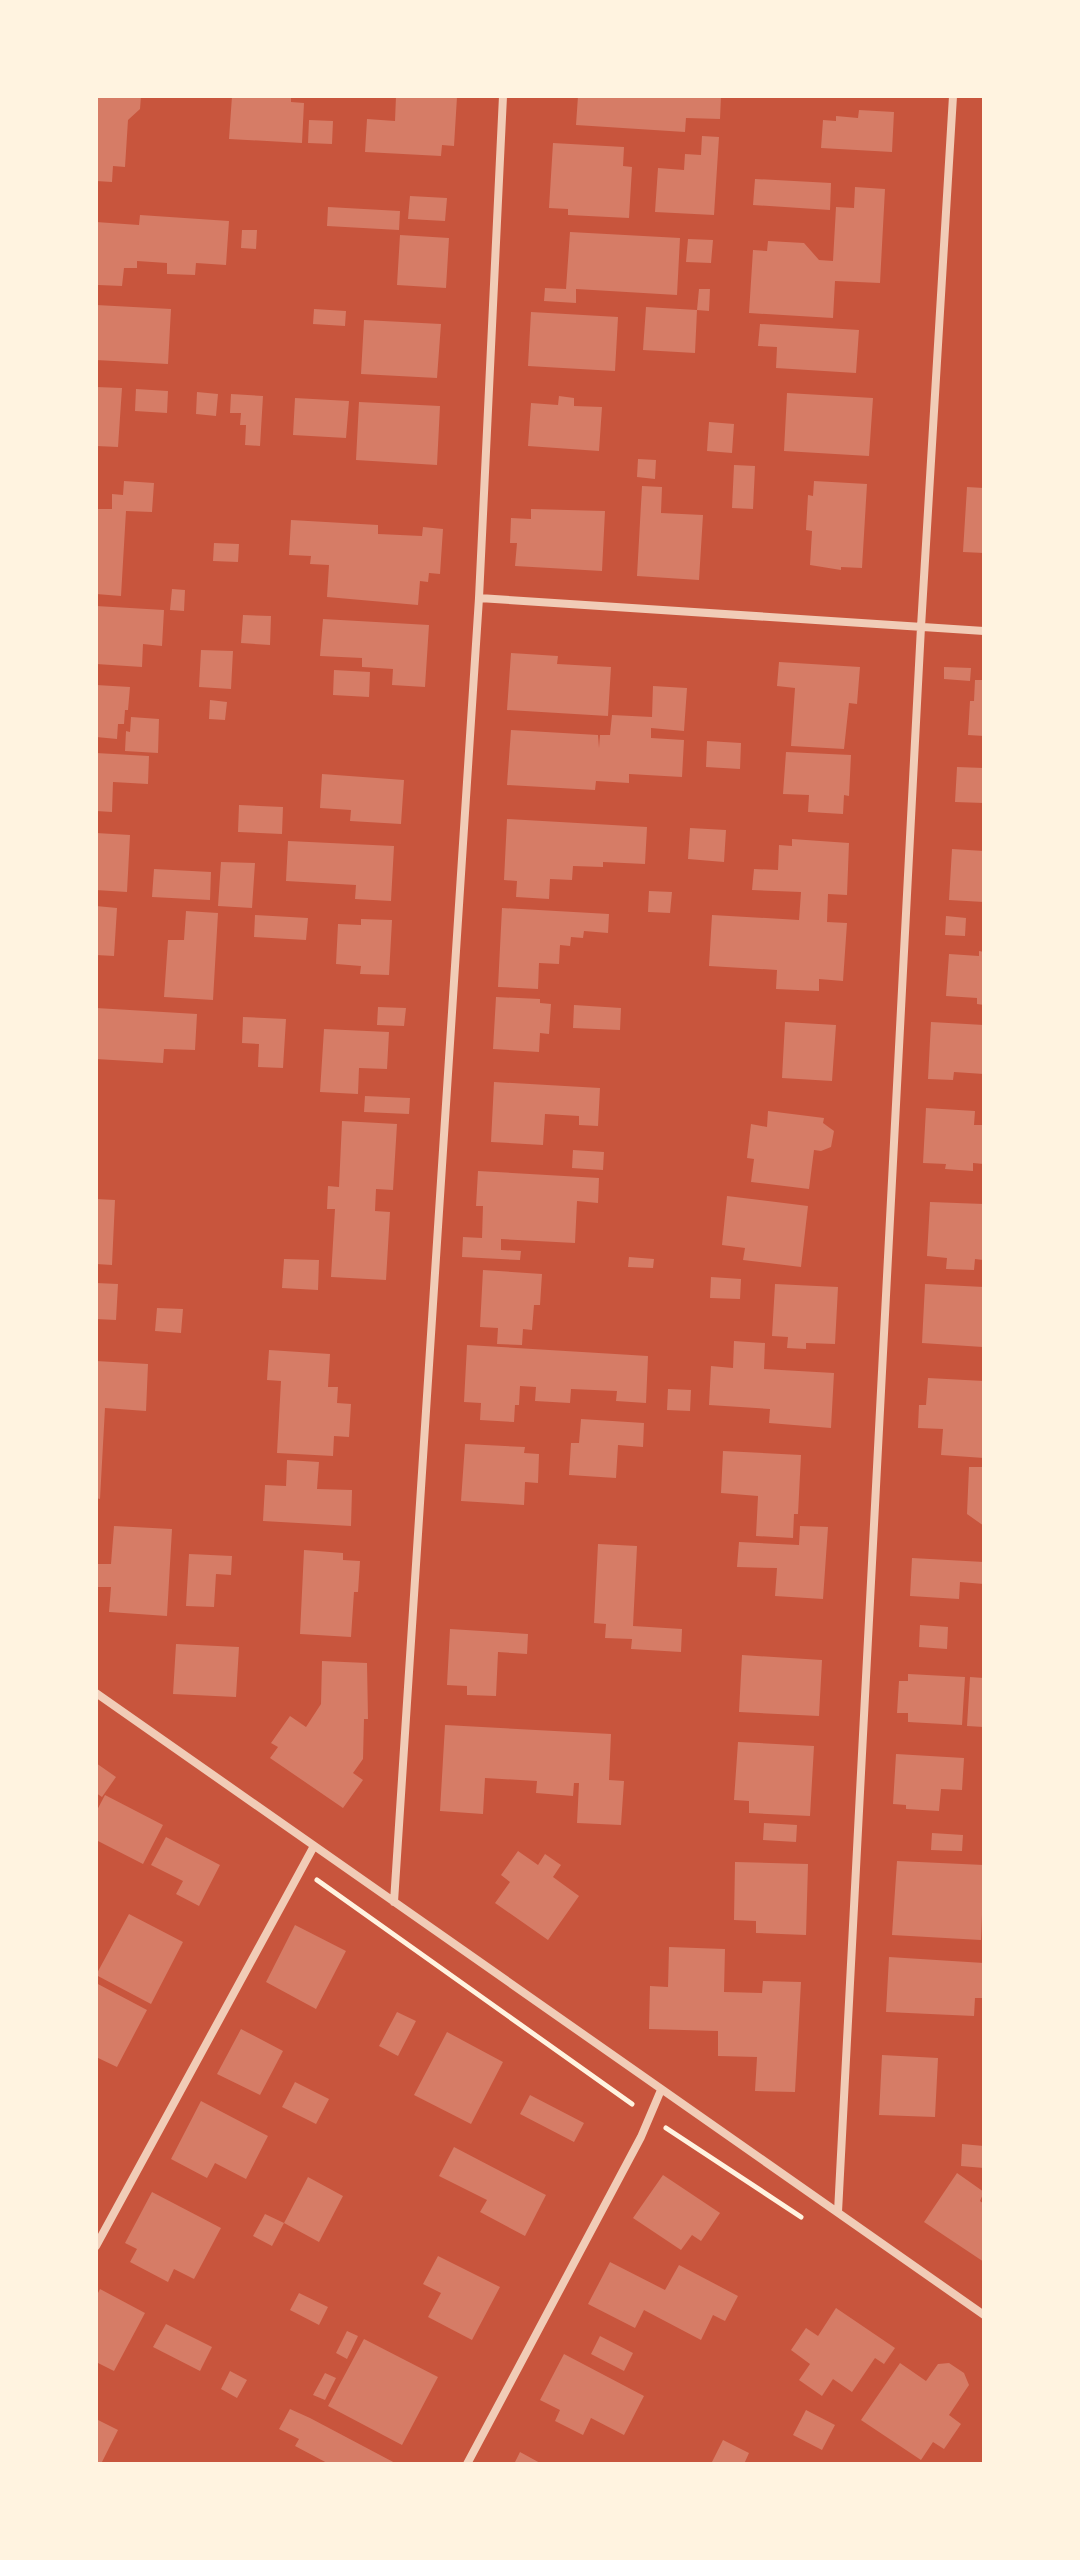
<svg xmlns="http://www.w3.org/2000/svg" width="1080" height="2560" viewBox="0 0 1080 2560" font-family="'Open Sans',sans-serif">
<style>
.building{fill:#d67c66}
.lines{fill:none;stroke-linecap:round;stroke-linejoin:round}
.path{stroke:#fff3e0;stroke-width:5}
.minor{stroke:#f1ccb7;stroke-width:8}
</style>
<rect width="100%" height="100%" fill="#c8553d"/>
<!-- building -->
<path class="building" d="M96,96H141L140,109L128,120L125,167L113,166L112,182L96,181Z
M232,96H291V102L304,103L302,143L229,139Z
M396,96L457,97L454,146L442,145L441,156L365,152L367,119L395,121Z
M578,96H721L720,119L686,118L685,132L576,125Z
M859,110L894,112L892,152L821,148L823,120L836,121V116L858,118Z
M309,120L333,121L332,144L308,143Z
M702,136L719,137L714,215L655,212L658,168L684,170L685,154L701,155Z
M553,143L624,147L623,166L632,167L629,218L568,215V209L549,208Z
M755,179L831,183L830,210L753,205Z
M855,187L885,189L880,283L835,281L833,318L749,313L753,250L767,251L768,241L804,243L819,260L833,261L836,207L854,208Z
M410,196L447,198L445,221L408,219Z
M328,207L400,211L399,230L327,226Z
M140,215L229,221L226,265L196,263L195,275L167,274V263L137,261V268H124L122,286L98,285L96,222L139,225Z
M242,230H257L256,249L241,248Z
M570,232L680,238L677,295L576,289V303L544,301L545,288L566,289Z
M400,235L449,238L446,288L397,285Z
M688,239L713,240L711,263L686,262Z
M699,289H710L709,311L697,310Z
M96,305L171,309L168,364L96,360Z
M646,307L697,310L695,353L643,350Z
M314,309L346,311L345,326L313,324Z
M531,312L618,317L615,371L528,366Z
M364,320L441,324L437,378L361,374Z
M760,324L859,330L856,373L776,368L777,347L758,346Z
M96,387L122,388L118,447L96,446Z
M136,389L168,391L167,413L135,411Z
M197,392L218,394L216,416L196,414Z
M787,393L873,398L869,456L784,451Z
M231,394L263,396L260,446L245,445L246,425H240L241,413H230Z
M559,396L574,398V406L602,407L599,451L528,446L531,403L558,405Z
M295,398L349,401L346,438L293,435Z
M359,402L440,406L437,465L356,460Z
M709,422L734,424L732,453L707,451Z
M638,459L656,460L655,479L637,477Z
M734,465L755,466L753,509L732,508Z
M124,481L154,483L152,512L126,511L121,596L96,594V509H112V494L123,495Z
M814,481L867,484L862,568L841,567V570L810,565L812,531L806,530L808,495L813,496Z
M642,486L662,487L661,513L703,515L699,580L637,576Z
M967,487L984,488V553L963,552Z
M531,509L605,511L602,571L515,566L517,543H510L511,518L531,519Z
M291,520L378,525V534L422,536L423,527L443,529L440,574L429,573L428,582L420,581L418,605L327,597L329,565L310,564L311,556L289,555Z
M214,543L239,544L238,562L213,561Z
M172,589L185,590L184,611L170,610Z
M96,606L164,610L162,646L143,644L142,667L96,664Z
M243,615L271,616L270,645L241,643Z
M323,619L429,625L425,687L392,685L393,669L362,667V658L320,656Z
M201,650L233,651L231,689L199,687Z
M511,653L558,656L557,664L611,667L608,716L507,710Z
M779,662L860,667L857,704L849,703L844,749L791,746L795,688L777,686Z
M944,667L971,668L970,681L944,679Z
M334,670L370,672L369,697L333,695Z
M975,680H984V736L968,735L970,701H974Z
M96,685L130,687L128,710H125L124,724H118L117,739L96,737Z
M653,686L687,688L684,731L651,728V738L684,740L682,777L629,774V783L596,781L595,790L507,785L511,730L598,735L599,748L600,735H610L612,715L652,717Z
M210,700L227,702L225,720L209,719Z
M131,717L159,719L158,753L125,751L126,731L130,732Z
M707,741L741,743L740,769L706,767Z
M786,752L851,755L849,796L844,795L843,814L808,812L809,795L783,794Z
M96,753L149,756L148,784L113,782L112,812L96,811Z
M957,767L984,768V803L955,802Z
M322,774L404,780L401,824L350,821L351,810L320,808Z
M239,805L283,807L282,834L238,832Z
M507,819L647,827L645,864L603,862V867L573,866L572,880L550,879L549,899L516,897L517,881L504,880Z
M690,828L726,830L724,862L688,859Z
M96,833L130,835L127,892L96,890Z
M792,839L849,843L847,895L828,894L827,922L847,923L843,981L819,979V991L776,989L777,970L709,966L712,915L799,920L801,892L752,890L754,869L778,870L779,845L792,846Z
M288,841L394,846L391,901L355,899L356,885L286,881Z
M952,849L984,851V902L949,900Z
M221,862L255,863L252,908L218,906Z
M154,869L211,872L210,900L152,897Z
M649,891L672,892L670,913L648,912Z
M96,906L117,908L114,956L96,955Z
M502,908L609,914L608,933L584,931L583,938L571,937L570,946L560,945L559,964L539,963L538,989L498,987Z
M186,911L218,913L213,1000L164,997L168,940H184Z
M255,915L308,918L306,940L254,937Z
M946,916L966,918L965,936L945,935Z
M361,919L392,920L389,975L360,974L361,966L336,964L338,924L361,925Z
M979,951L984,952V1005L977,1004V998L946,996L949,954L979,956Z
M496,997L540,999V1003L551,1004L549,1034L540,1033L539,1052L493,1049Z
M574,1005L621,1008L620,1030L573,1028Z
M378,1007L406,1008L404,1026L377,1025Z
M96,1008L197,1014L195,1050L164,1049L163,1063L96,1059Z
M243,1017L286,1019L283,1068L258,1067L259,1044L242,1043Z
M785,1022L836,1025L832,1081L782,1078Z
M931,1022L984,1025V1074L954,1072L953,1080L928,1079Z
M324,1029L389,1032L387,1069L359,1068L358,1094L320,1092Z
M494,1082L600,1088L598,1126L579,1125V1116L545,1114L543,1145L491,1142Z
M365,1096L410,1098L409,1114L364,1112Z
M926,1108L975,1111L974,1125H984V1164L973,1163V1171L945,1169L946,1164L923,1163Z
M768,1111L824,1118L823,1123L834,1131L831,1147L821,1151L814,1150L809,1189L751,1182L754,1159L747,1158L751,1124L767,1127Z
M342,1121L397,1124L393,1190L376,1189L375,1211L390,1212L386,1280L331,1277L335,1209H327L328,1186L339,1187Z
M573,1150L604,1152L603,1170L572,1168Z
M478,1171L599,1178L598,1203L577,1201L575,1243L501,1239V1250L521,1251L520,1260L462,1257L463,1237L482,1238L483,1206H476Z
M727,1196L808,1206L801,1267L743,1260L745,1248L722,1245Z
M96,1199L115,1200L112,1265L96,1264Z
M930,1202L984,1204L983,1260L975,1259L974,1270L946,1269L947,1258L927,1256Z
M629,1257L654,1259L653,1268L628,1267Z
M284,1259L319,1260L318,1290L282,1288Z
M483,1270L542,1274L540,1305H534L532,1330L523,1329L522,1345L497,1344L498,1328L480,1327Z
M711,1277L741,1279L740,1299L710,1298Z
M96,1283L118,1284L116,1320L96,1319Z
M775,1284L838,1287L835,1344L806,1343V1349L787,1348L788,1337L772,1336Z
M925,1284L984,1287L983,1347L922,1343Z
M157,1308L183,1309L181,1333L155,1331Z
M734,1341L765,1343L764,1369L834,1373L831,1428L769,1423L770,1409L709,1405L711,1366L733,1368Z
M467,1345L648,1356L646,1403L616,1401L617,1391L571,1389L570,1403L535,1401L536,1387L520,1386L519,1405H515L514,1422L480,1420L481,1403L464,1402Z
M269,1350L330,1354L328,1387H338L337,1403L351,1404L349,1437L334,1436L333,1456L277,1453L281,1381L267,1380Z
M96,1361L148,1364L146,1411L105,1408L100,1499L96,1498Z
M928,1378L984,1381V1458L941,1455L943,1429L918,1428L919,1405H926Z
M668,1389L691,1390L690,1411L667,1410Z
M581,1419L644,1423L643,1447L618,1445L616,1478L569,1475L571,1443H579Z
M465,1444L525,1447L524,1453L539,1454L538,1483L525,1482L524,1505L461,1501Z
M723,1451L801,1455L798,1514H794L793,1538L756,1536L758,1496L721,1493Z
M287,1460L319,1462L317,1489L352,1490L351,1526L263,1521L265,1485L286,1486Z
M969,1467H984V1526L967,1514Z
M114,1526L172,1529L167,1616L109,1612L111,1587H96V1564H111Z
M800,1526L828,1527L823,1599L775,1596L777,1568L737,1567L739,1542L799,1545Z
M598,1544L637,1546L633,1626L682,1629L681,1652L631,1649L632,1639L605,1638L606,1624L594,1623Z
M304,1550L343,1553V1560L360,1561L358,1592H354L351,1637L300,1634Z
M189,1554L232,1556L231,1575L216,1574L214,1607L186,1606Z
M912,1558L984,1562V1584L960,1582L959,1599L910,1596Z
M920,1625L948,1627L947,1649L919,1647Z
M450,1629L528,1634L527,1654L498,1652L496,1696L467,1695V1686L447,1685Z
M176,1644L239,1647L236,1697L173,1694Z
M742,1655L822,1660L819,1716L739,1712Z
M322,1661L367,1663L368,1719H364L363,1759L353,1773L363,1780L343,1808L270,1758L278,1747L271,1743L290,1716L306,1727L321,1704Z
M908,1674L965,1677L962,1725L908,1722V1713H897L899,1681H908Z
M970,1677L984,1678V1727L967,1726Z
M445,1725L611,1734L609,1780L624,1781L621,1825L577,1823L579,1783H574L573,1796L536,1793L537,1781L485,1778L483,1814L440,1811Z
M738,1742L814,1746L810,1816L749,1813V1801L734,1800Z
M896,1754L964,1758L962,1790L941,1789L939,1811L906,1809V1805L893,1804Z
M96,1763L116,1777L102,1797L96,1793Z
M105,1795L163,1825L143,1864L96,1840V1812Z
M764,1823L797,1825L796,1842L763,1840Z
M932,1833L963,1835L962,1851L931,1850Z
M166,1837L220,1865L199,1906L176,1894L183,1881L151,1865Z
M518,1851L538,1865L545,1854L561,1865L553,1877L579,1896L548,1940L495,1903L510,1882L501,1875Z
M897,1861L984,1865L981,1940L892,1935Z
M735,1862L808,1864L806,1935L756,1933V1921L734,1920Z
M129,1914L183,1942L151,2004L96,1975Z
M295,1925L346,1951L316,2009L266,1982Z
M669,1947L725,1949L724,1992L762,1993L763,1981L801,1982L795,2092L755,2091L757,2057L718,2056V2031L649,2029L650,1986L668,1987Z
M889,1957L984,1963V1998H975L974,2016L886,2012Z
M96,1983L147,2010L117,2067L96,2057Z
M397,2012L416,2021L398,2056L379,2046Z
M241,2029L283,2051L260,2095L217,2074Z
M447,2032L503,2062L471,2124L414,2095Z
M882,2055L938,2058L935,2117L879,2115Z
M295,2082L329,2099L316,2124L282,2107Z
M530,2095L584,2123L574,2142L520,2114Z
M201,2101L268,2136L246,2179L215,2163L207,2178L171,2159Z
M962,2144L984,2146V2168L961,2166Z
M454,2147L546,2195L525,2236L480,2212L487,2200L439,2176Z
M957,2173L984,2192L980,2201L984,2204V2262L924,2222Z
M663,2175L720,2213L701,2241L692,2235L681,2250L633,2218Z
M308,2177L343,2196L319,2242L284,2223L272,2246L253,2236L265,2214L284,2223Z
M152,2192L221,2228L194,2279L174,2269L168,2282L130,2262L137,2249L125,2243Z
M438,2256L500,2287L472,2340L428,2317L441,2293L423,2284Z
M610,2262L665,2290L679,2265L738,2296L725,2321L713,2315L701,2340L644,2310L635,2328L588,2304Z
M100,2289L145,2313L114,2371L96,2362V2297Z
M299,2293L328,2307L319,2325L290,2310Z
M836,2308L895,2348L884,2364L875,2358L852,2392L833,2379L822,2396L799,2380L810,2364L791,2350L806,2328L818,2336Z
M166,2324L212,2347L200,2371L153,2347Z
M347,2331L358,2336L347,2359L336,2353Z
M600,2336L633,2353L624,2371L591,2354Z
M364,2339L438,2377L402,2445L328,2406Z
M564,2354L644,2396L624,2435L591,2418L583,2435L555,2421L560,2410L540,2400Z
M900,2363L926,2381L938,2364L949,2363L964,2373L969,2385L949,2415L961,2424L944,2449L933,2442L921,2460L861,2420Z
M230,2371L247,2380L237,2398L221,2389Z
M325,2373L336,2378L325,2400L313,2395Z
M290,2409L310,2418L397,2464H329L295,2446L299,2439L279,2429Z
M806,2410L835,2425L822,2450L793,2435Z
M96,2419L118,2430L101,2464H96Z
M723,2440L749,2453L744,2464H711Z
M520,2452L542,2464H514Z"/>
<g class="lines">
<!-- path -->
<path class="path" d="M317,1880L632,2104
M666,2128L801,2217"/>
<!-- minor -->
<path class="minor" d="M479,598L984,631
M96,1693L984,2315
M394,1902L479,598L503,96
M838,2212L921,627L953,96
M96,2246L314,1846
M467,2464L641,2137L661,2090"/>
</g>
<!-- border -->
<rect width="1080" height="2560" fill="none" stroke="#fff3e0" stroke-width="196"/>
</svg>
